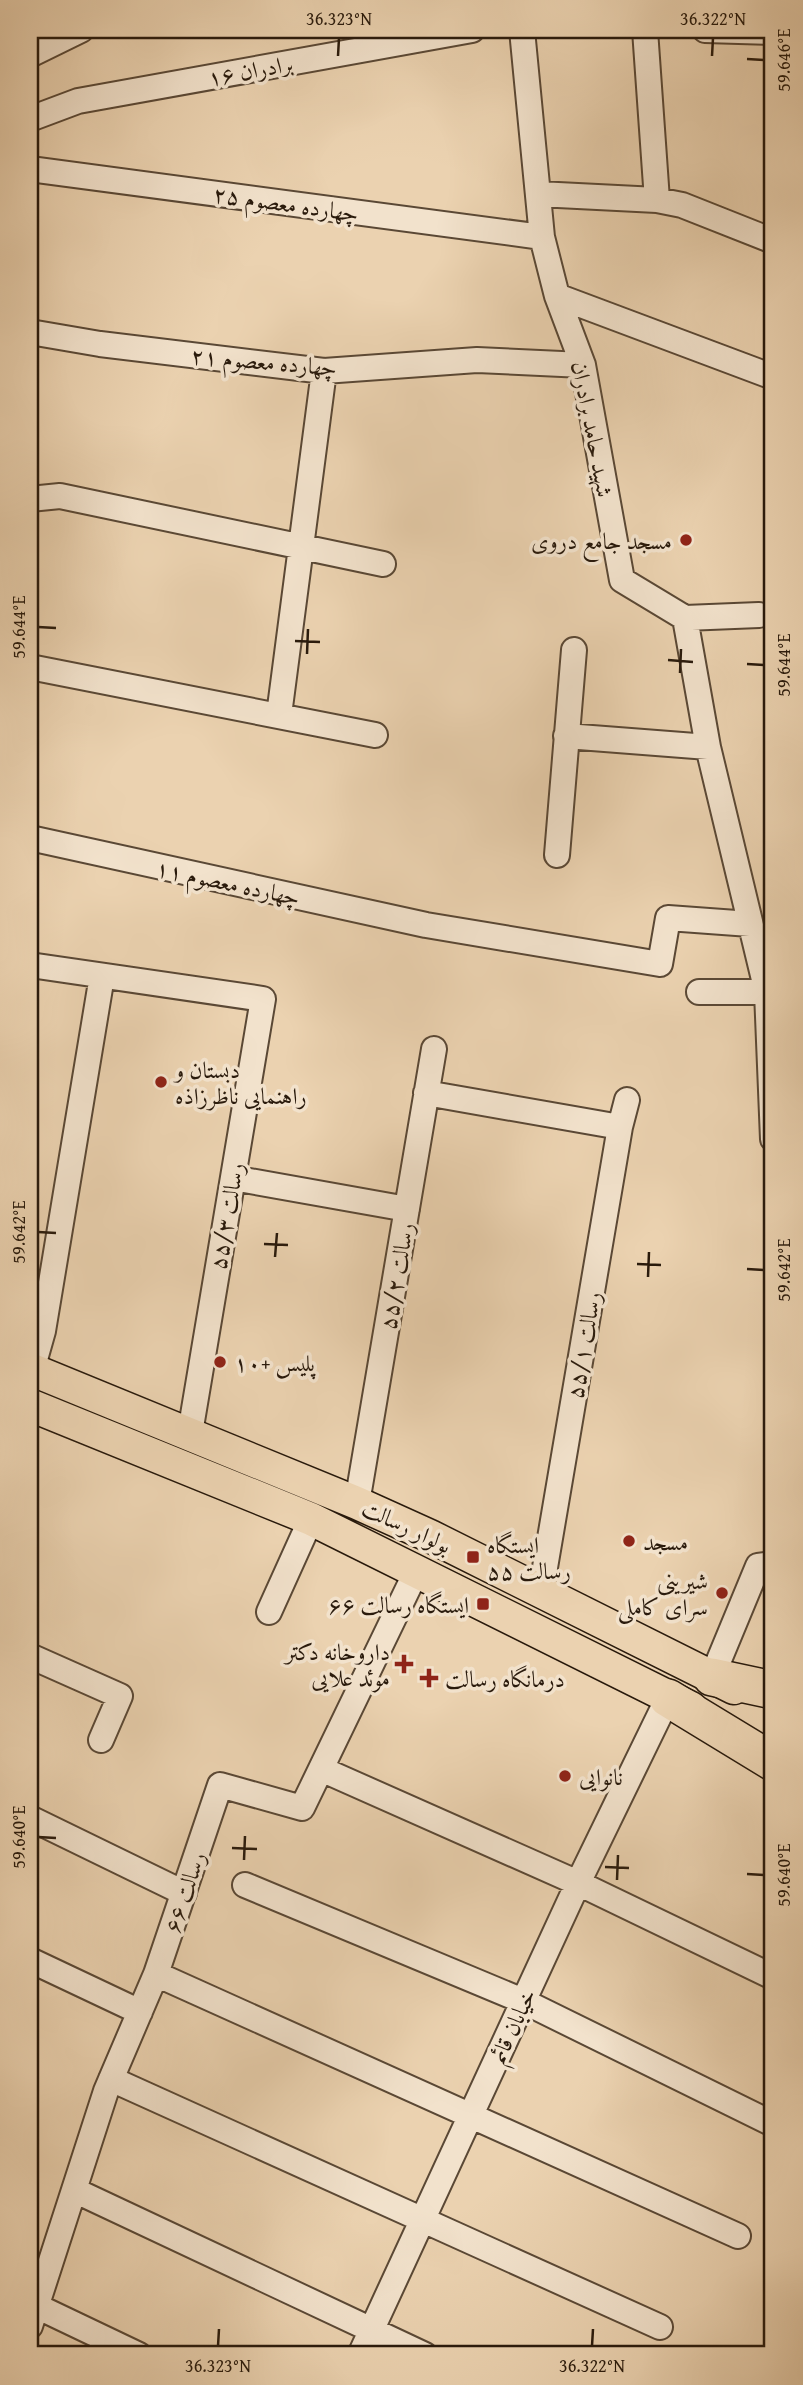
<svg xmlns="http://www.w3.org/2000/svg" width="803" height="2385" viewBox="0 0 803 2385" font-family="'Gentium Book Plus',Amiri,serif">
<style>
.lines{fill:none;stroke-linecap:round;stroke-linejoin:round}
.minor-casing{stroke:#5a4835;stroke-width:28}
.major-casing{stroke:#291a0c;stroke-width:35}
.highway-casing{stroke:#291a0c;stroke-width:40}
.minor{stroke:#f2e2cc;stroke-width:24}
.major{stroke:#ebd2b0;stroke-width:32}
.highway{stroke:#ebd2b0;stroke-width:37}
.ticks{fill:none;stroke:#291a0c;stroke-width:2.5}
.poi-dot{fill:#8f2418;stroke:#f2e2cc;stroke-width:2.5}
.labels{text-anchor:middle;dominant-baseline:central;stroke-width:7;stroke-linejoin:round;paint-order:stroke}
.street-label{font-size:23px;fill:#291a0c;stroke:#f2e2cc}
.poi-label{font-size:23px;fill:#291a0c;stroke:#f2e2cc;text-anchor:start}
.neatline{fill:none;stroke:#291a0c;stroke-width:2.5}
.ticks-label{font-size:18px;text-anchor:middle;fill:#291a0c}
</style>
<rect width="100%" height="100%" fill="#ebd2b0"/>
<filter id="stains"><feTurbulence type="fractalNoise" baseFrequency=".00286" numOctaves="4"/><feColorMatrix values="0 0 0 0 .2 0 0 0 0 .09 0 0 0 0 .02 0 0 0 .5 -.17"/></filter>
<radialGradient id="worn" r=".72"><stop offset=".6" stop-color="#630" stop-opacity="0"/><stop offset="1" stop-color="#630" stop-opacity=".3"/></radialGradient>
<g class="lines">
<!-- minor casing -->
<g class="minor-casing">
<path id="minor" d="M522,30L542,237L557,296L583,365L622,580L685,618L708,747L767,992H773
M645,30L657,200
M705,30L773,32
M30,55L81,30
M30,119L78,101L472,30
M30,169L542,237
M538,194L657,200L682,205L773,241
M557,296L773,377
M30,332L100,344L324,371L477,360L583,365
M30,499L60,496L383,564
M685,618L759,615
M30,667L375,735
M279,715L324,371
M566,736L708,747
M30,838L426,925L660,964L668,918L750,924
M557,855L574,650
M30,965L263,999L190,1433
M699,992H767L773,1139
M426,1093L620,1127
M233,1178L407,1209
M32,1370L43,1331L102,976
M357,1503L434,1049
M541,1591L620,1127L627,1100
M269,1612L311,1519
M30,1656L120,1696L101,1740
M712,1677L758,1566L773,1564
M321,1769L578,1883L773,1977
M30,1818L184,1893
M245,1885L523,2001L773,2124
M30,1960L140,2012
M156,1974L738,2236
M111,2079L660,2327
M74,2190L425,2355
M30,2303L139,2355
M30,2326L106,2091L156,1974L220,1785L302,1808L417,1570
M360,2355L578,1883L668,1698"/>
</g>
<!-- major casing -->
<g class="major-casing">
<path id="major" d="M30,1369L357,1503L430,1536L734,1688
M30,1405L311,1519L691,1708"/>
</g>
<!-- highway casing -->
<g class="highway-casing">
<path id="highway" d="M712,1677L773,1690
M668,1698L773,1762"/>
</g>
<!-- minor -->
<use href="#minor" class="minor"/>
<!-- major -->
<use href="#major" class="major"/>
<!-- highway -->
<use href="#highway" class="highway"/>
</g>
<!-- ticks -->
<path class="ticks" d="M338,56L339,38M712,56L713,38M747,59L764,60M38,627L56,628M295,641L320,642M307,654L308,629M668,660L693,662M747,664L764,665M680,673L681,649M38,1232L56,1233M264,1244L288,1245M275,1257L277,1233M637,1264L661,1265M747,1269L764,1270M648,1277L649,1252M38,1837L56,1838M232,1848L257,1849M244,1860L245,1836M605,1867L629,1868M747,1874L764,1875M617,1880L618,1855M218,2346L219,2329M592,2346L593,2329"/>
<!-- markers -->
<g class="poi-dot">
<circle cx="686" cy="540" r="7"/>
<circle cx="161" cy="1082" r="7"/>
<circle cx="220" cy="1362" r="7"/>
<circle cx="629" cy="1541" r="7"/>
<rect x="466" y="1550" width="14" height="14" rx="3.5"/>
<circle cx="722" cy="1593" r="7"/>
<rect x="476" y="1597" width="14" height="14" rx="3.5"/>
<path d="M400.5 1653.5h7v7h7v7h-7v7h-7v-7h-7v-7h7z"/>
<path d="M425.5 1667.5h7v7h7v7h-7v7h-7v-7h-7v-7h7z"/>
<circle cx="565" cy="1776" r="7"/>
</g>
<g class="labels">
<!-- street labels -->
<g class="street-label">
<text transform="translate(250 70) rotate(-10)">برادران ۱۶</text>
<text transform="translate(286 203) rotate(8)">چهارده معصوم ۲۵</text>
<text transform="translate(264 361) rotate(5)">چهارده معصوم ۲۱</text>
<text transform="translate(593 429) rotate(79)">شهید حامد برادران</text>
<text transform="translate(228 882) rotate(12)">چهارده معصوم ۱۱</text>
<text transform="translate(226 1216) rotate(-80)">رسالت ۵۵/۳</text>
<text transform="translate(396 1276) rotate(-80)">رسالت ۵۵/۲</text>
<text transform="translate(583 1345) rotate(-80)">رسالت ۵۵/۱</text>
<text transform="translate(407 1526) rotate(25)">بولوار رسالت</text>
<text transform="translate(184 1892) rotate(-71)">رسالت ۶۶</text>
<text transform="translate(512 2026) rotate(-65)">خیابان قائم</text>
</g>
<!-- poi labels -->
<g class="poi-label">
<text x="672" y="540" text-anchor="end">مسجد جامع دروی</text>
<text x="175" y="1069">دبستان و<tspan x="175" dy="26">راهنمایی ناظرزاذه</tspan></text>
<text x="234" y="1362">پلیس +۱۰</text>
<text x="643" y="1541">مسجد</text>
<text x="487" y="1544">ایستگاه<tspan x="487" dy="26">رسالت ۵۵</tspan></text>
<text x="708" y="1580" text-anchor="end">شیرینی<tspan x="708" dy="26">سرای کاملی</tspan></text>
<text x="469" y="1604" text-anchor="end">ایستگاه رسالت ۶۶</text>
<text x="390" y="1651" text-anchor="end">داروخانه دکتر<tspan x="390" dy="26">موئد علایی</tspan></text>
<text x="445" y="1678">درمانگاه رسالت</text>
<text x="579" y="1776">نانوایی</text>
</g>
</g>
<!-- margin -->
<rect width="803" height="2385" fill="none" stroke="#ebd2b0" stroke-width="77"/>
<rect x="38" y="38" width="726" height="2308" class="neatline"/>
<g class="ticks-label">
<text x="339" y="25">36.323°N</text>
<text x="713" y="25">36.322°N</text>
<text transform="translate(784 60) rotate(-90)" y="6">59.646°E</text>
<text transform="translate(19 627) rotate(-90)" y="6">59.644°E</text>
<text transform="translate(784 665) rotate(-90)" y="6">59.644°E</text>
<text transform="translate(19 1232) rotate(-90)" y="6">59.642°E</text>
<text transform="translate(784 1270) rotate(-90)" y="6">59.642°E</text>
<text transform="translate(19 1837) rotate(-90)" y="6">59.640°E</text>
<text transform="translate(784 1875) rotate(-90)" y="6">59.640°E</text>
<text x="218" y="2372">36.323°N</text>
<text x="592" y="2372">36.322°N</text>
</g>
<rect width="100%" height="100%" filter="url(#stains)"/>
<rect width="100%" height="100%" fill="url(#worn)"/>
</svg>
